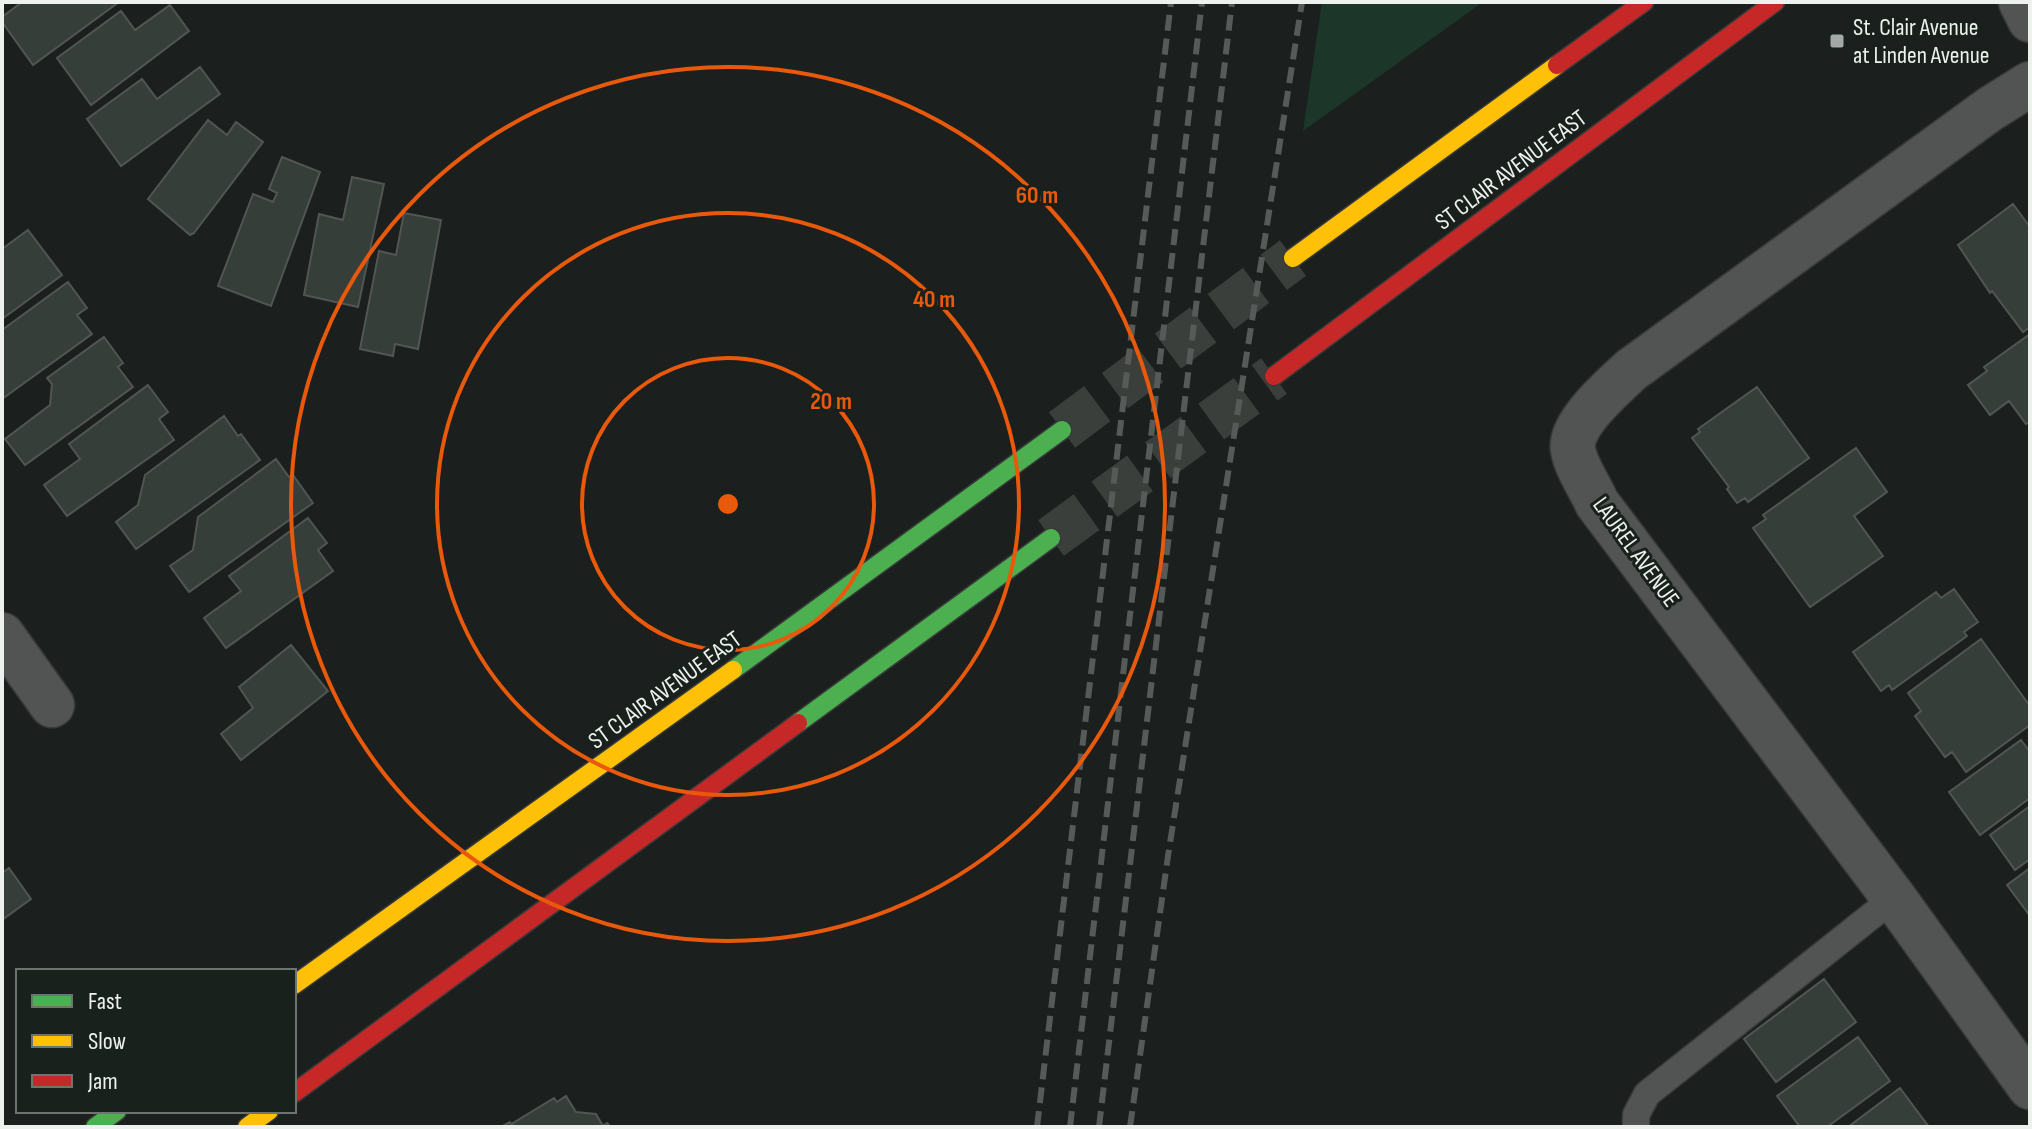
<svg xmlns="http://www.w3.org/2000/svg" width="2032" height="1129" viewBox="0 0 2032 1129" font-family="'Sofia Sans Condensed',sans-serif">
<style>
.green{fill:#1c372a}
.building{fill:#363e3a;stroke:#515553;stroke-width:2}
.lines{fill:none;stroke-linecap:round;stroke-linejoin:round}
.secondary-tunnel{stroke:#3a3f3c;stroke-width:44;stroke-dasharray:44 22;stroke-linecap:butt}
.lane-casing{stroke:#373a39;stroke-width:29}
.street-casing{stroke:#373a39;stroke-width:47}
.fast-casing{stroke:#373a39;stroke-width:21}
.slow-casing{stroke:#373a39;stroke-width:21}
.jam-casing{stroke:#373a39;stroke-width:21}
.lane{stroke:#515452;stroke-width:26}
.street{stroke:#515452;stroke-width:44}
.fast{stroke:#4caf50;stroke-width:18}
.slow{stroke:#ffc107;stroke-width:18}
.jam{stroke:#c62828;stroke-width:18}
.rail{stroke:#565a58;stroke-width:6;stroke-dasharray:16 8;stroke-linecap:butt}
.ring{fill:none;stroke:#e8590c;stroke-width:4}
.poi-dot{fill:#a4a8a6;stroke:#19211d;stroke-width:3}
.labels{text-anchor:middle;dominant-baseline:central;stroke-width:6;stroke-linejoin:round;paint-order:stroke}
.poi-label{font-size:24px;fill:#edf2ef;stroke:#19211d;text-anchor:start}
.street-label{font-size:24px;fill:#edf2ef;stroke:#19211d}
.centre{fill:#e8590c;stroke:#19211d;stroke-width:4}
.ring-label{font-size:24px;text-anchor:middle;font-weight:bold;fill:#e8590c;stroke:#19211d;stroke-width:6;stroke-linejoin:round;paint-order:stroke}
</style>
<rect width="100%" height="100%" fill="#1b1f1d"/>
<!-- green -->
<path class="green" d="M1322,2H1483L1303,131Z"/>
<!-- building -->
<path class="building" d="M22,2H119L33,65L2,22V17Z
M170,5L189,31L91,105L57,58L121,11L135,30Z
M200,67L220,94L121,166L87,119L142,79L157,99Z
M208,120L227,135L236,122L263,142L194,233L190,235L148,199Z
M282,157L320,172L271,306L218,286L253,194L273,202L277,193L269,189Z
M352,177L384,184L358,307L304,295L319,214L343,220Z
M2013,204L2030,227V327L2023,332L1992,291L1990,293L1958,245Z
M404,213L441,220L418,349L395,344L393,356L360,349L379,251L396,255Z
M28,230L62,275L2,319V249Z
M68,282L87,308L77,315L92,334L2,399V330Z
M2030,334V421L2026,424L2009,401L1990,415L1968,385L1987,371L1984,367Z
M104,337L123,363L118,367L133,387L25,465L5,439L50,405L52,384L47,378Z
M148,385L168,412L159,419L174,440L67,516L44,485L80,459L69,444Z
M1757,387L1809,458L1748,502L1745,498L1737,503L1727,489L1729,487L1692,438L1700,432L1698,429Z
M224,416L238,436L241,434L260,460L136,549L116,522L138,505L145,475Z
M1856,448L1887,492L1854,516L1883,556L1810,607L1753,528L1766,519L1763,515Z
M276,459L289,477L293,475L313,503L189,592L170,566L193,550L198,517Z
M308,518L327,543L318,550L333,571L226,648L204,618L241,591L229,576Z
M1954,589L1978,622L1964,632L1967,636L1892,690L1889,685L1881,691L1853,652L1936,592L1941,598Z
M1981,639L2030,706V725L1966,772L1952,752L1945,757L1915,716L1921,711L1908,693Z
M291,645L328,691L241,760L221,734L253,708L239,687Z
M2021,740L2030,752V798L1980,835L1949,792Z
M2030,806V859L2015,870L1990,835Z
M9,868L31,899L2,920V873Z
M2030,868V916L2007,885Z
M1824,979L1856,1022L1776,1082L1744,1039Z
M1858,1037L1890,1081L1827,1127H1800L1777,1096Z
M1900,1088L1929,1127H1848Z
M566,1096L576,1112L596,1114L603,1126L607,1123L611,1127H501L510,1122L513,1127V1123L554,1098L557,1102Z"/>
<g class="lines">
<!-- secondary-tunnel -->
<path class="secondary-tunnel" d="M1062,430L1293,258
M1051,538L1274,376"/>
<!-- lane casing -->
<g class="lane-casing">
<path id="lane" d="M1636,1127V1115L1647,1094L1894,898"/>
</g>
<!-- street casing -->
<g class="street-casing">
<path id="street" d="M2021,2L2030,20
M2030,84L1990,109L1631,370C1614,386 1568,425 1573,450C1576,467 1590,487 1597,503L1894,898L2030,1087
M2,635L52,705"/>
</g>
<!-- fast casing -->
<g class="fast-casing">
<path id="fast" d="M733,670L1062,430
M798,723L1051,538
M95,1127L117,1111"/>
</g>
<!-- slow casing -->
<g class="slow-casing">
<path id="slow" d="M1293,258L1557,65
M294,985L733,670
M247,1127L269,1111"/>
</g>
<!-- jam casing -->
<g class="jam-casing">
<path id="jam" d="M1557,65L1644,2
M1274,376L1775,2
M294,1093L798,723"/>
</g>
<!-- lane -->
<use href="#lane" class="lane"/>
<!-- street -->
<use href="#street" class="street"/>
<!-- fast -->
<use href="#fast" class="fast"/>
<!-- slow -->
<use href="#slow" class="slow"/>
<!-- jam -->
<use href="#jam" class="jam"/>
<!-- rail -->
<path class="rail" d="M1037,1127L1171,2
M1070,1127L1202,2
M1099,1127L1232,2
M1130,1127L1168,856L1302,2"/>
</g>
<!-- distance rings -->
<g class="ring">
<circle cx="728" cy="504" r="146"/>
<circle cx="728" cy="504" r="291"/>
<circle cx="728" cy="504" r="437"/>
</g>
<!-- markers -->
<rect class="poi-dot" x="1829" y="33" width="16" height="16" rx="4"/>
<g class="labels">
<!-- poi labels -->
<g class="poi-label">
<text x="1853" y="27">St. Clair Avenue<tspan x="1853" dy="28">at Linden Avenue</tspan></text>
</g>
<!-- street labels -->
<g class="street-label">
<text transform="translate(1511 170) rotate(-37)">ST CLAIR AVENUE EAST</text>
<text transform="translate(1636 552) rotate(54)">LAUREL AVENUE</text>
<text transform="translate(665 690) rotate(-36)">ST CLAIR AVENUE EAST</text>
</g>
</g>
<circle cx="728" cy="504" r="12" class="centre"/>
<g class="ring-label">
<text x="1037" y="203">60 m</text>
<text x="934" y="307">40 m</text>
<text x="831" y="409">20 m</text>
</g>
<!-- border -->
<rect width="2032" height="1129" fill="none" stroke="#edf2ef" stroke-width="8"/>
<!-- legend -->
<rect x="16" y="969" width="280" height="144" fill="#19211d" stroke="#6e7571" stroke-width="2"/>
<rect x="32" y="995" width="40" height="12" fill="#4caf50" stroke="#6e7571" stroke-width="2"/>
<text x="88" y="1009" font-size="24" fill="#edf2ef">Fast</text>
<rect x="32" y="1035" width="40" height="12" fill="#ffc107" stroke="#6e7571" stroke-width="2"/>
<text x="88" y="1049" font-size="24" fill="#edf2ef">Slow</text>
<rect x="32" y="1075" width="40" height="12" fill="#c62828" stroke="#6e7571" stroke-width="2"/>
<text x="88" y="1089" font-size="24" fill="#edf2ef">Jam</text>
</svg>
